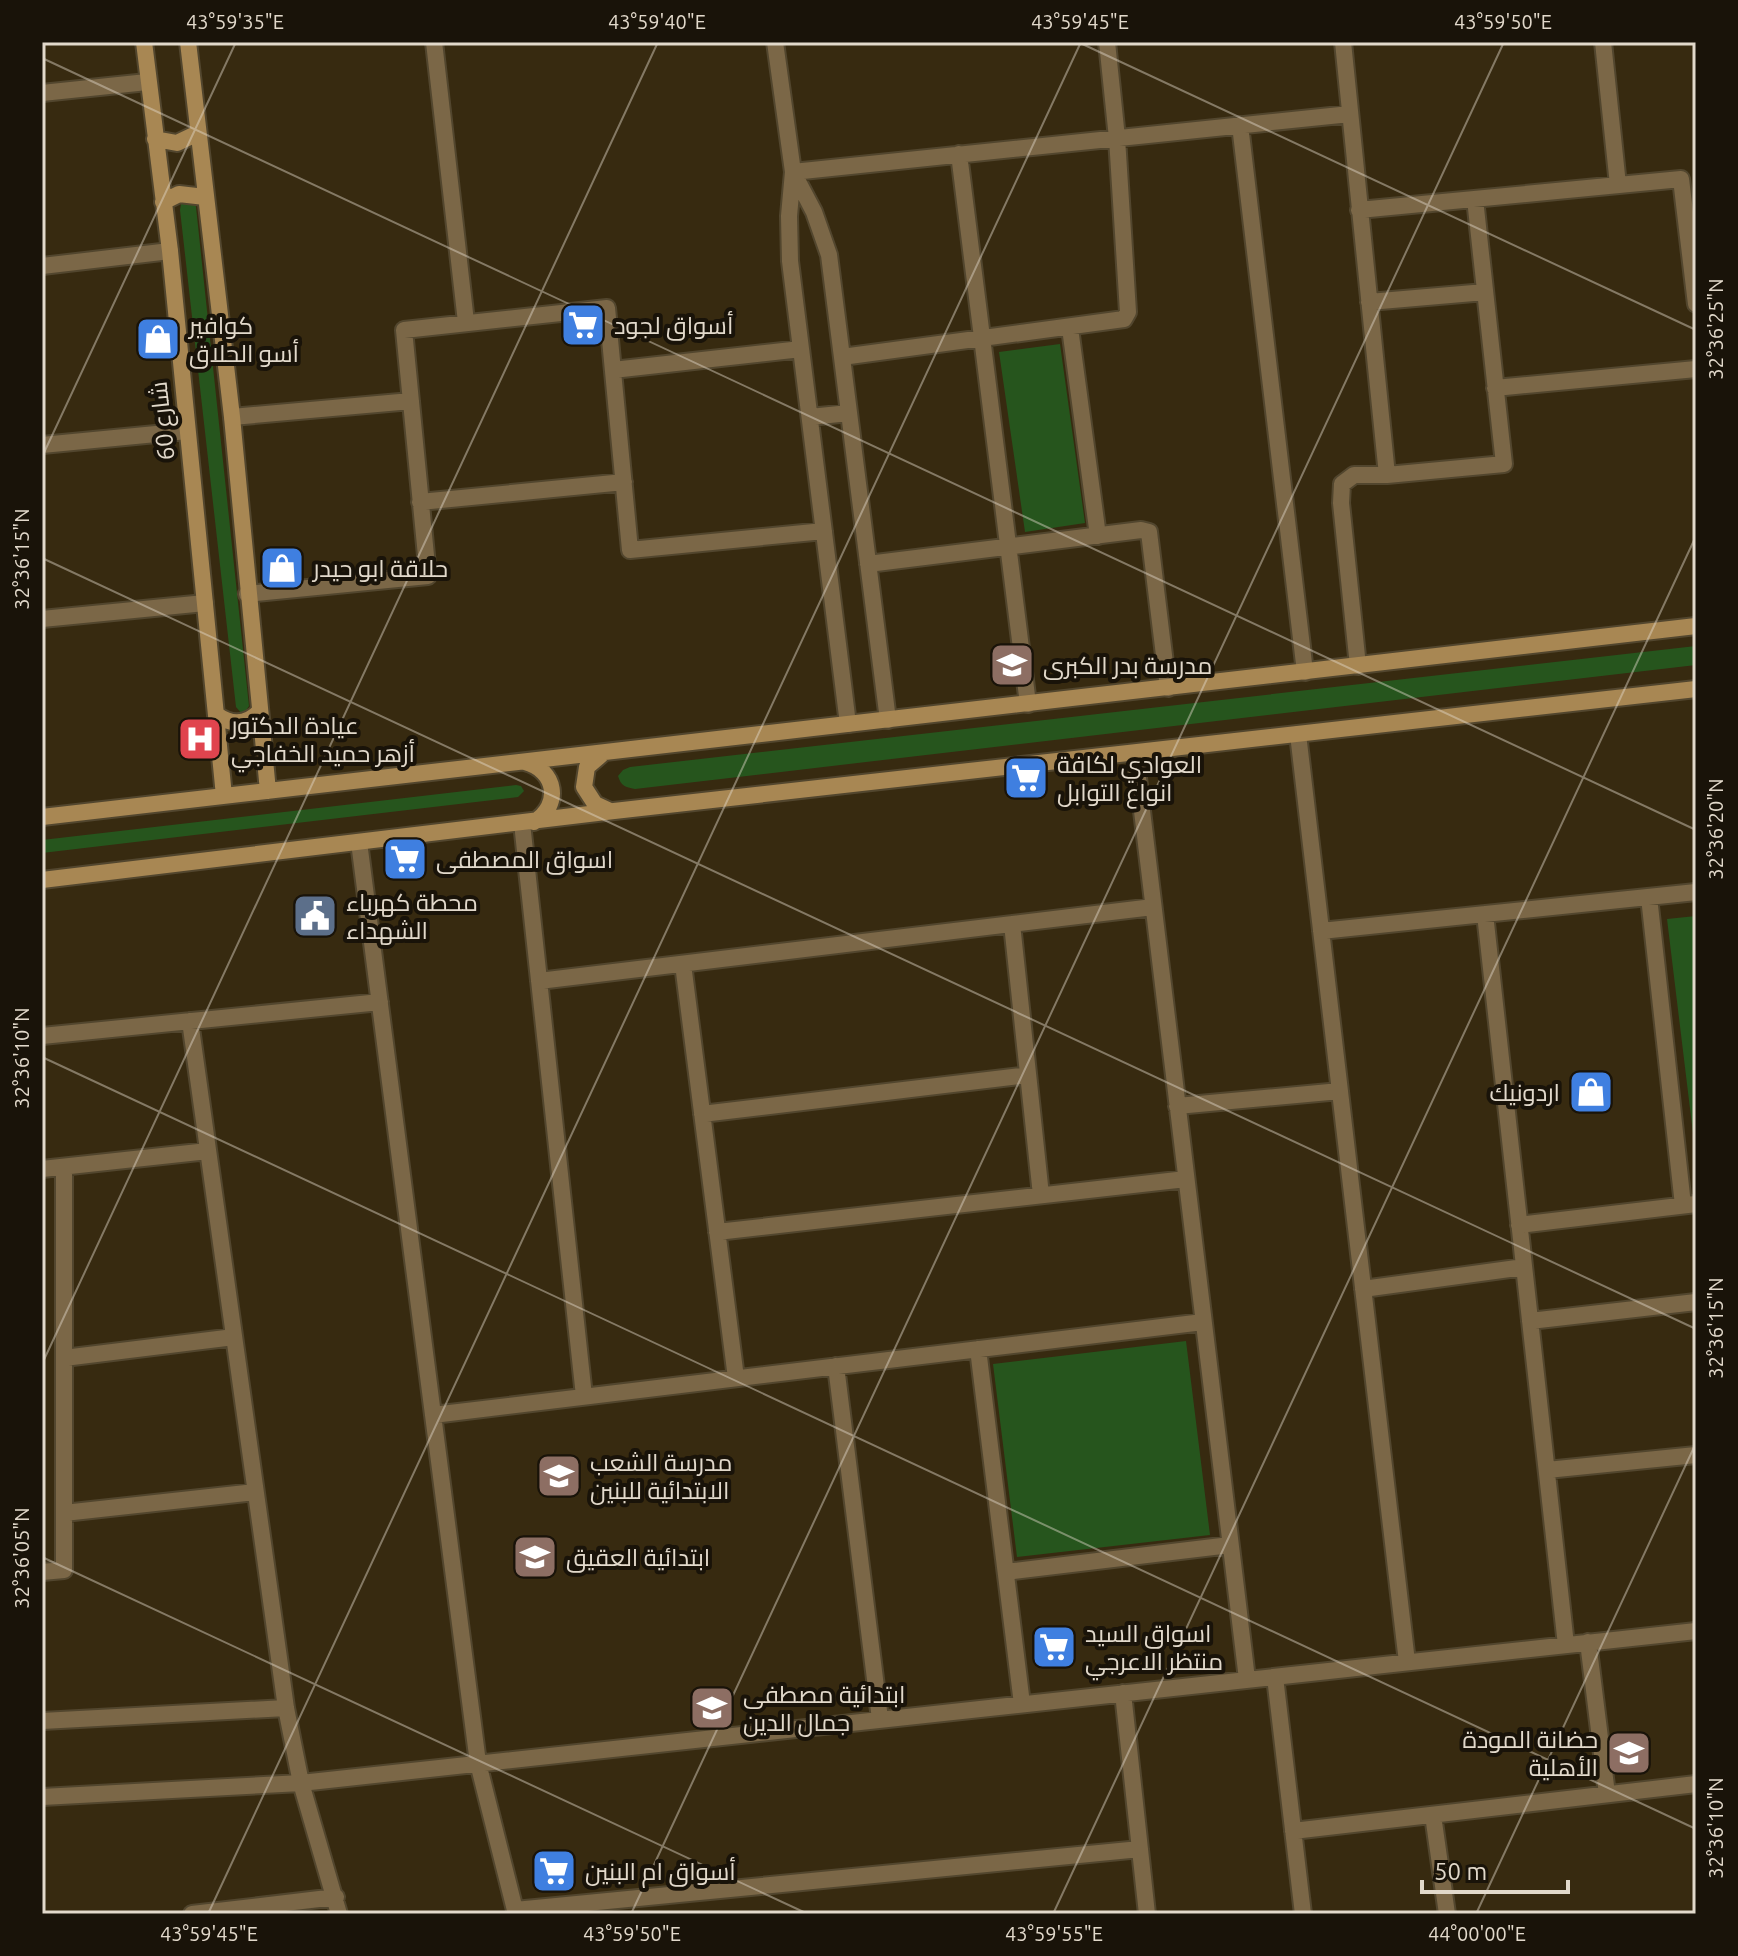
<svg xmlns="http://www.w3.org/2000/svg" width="1738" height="1956" viewBox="0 0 1738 1956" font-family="Ubuntu,Cairo,sans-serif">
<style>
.green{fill:#26551d}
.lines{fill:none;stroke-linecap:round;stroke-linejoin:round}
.street-casing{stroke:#52462e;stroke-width:20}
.secondary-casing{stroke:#52462e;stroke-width:20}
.street{stroke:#7b6747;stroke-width:16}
.secondary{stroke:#a88753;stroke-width:16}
.ticks{fill:none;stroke:#e2d9cb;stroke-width:2;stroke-opacity:0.45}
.labels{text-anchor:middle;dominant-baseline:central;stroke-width:8;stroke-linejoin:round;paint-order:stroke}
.poi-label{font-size:24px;fill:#e2d9cb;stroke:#191309;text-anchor:start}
.street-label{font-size:24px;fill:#e2d9cb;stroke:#191309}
.neatline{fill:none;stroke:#e2d9cb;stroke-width:3}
.ticks-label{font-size:20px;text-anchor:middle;fill:#e2d9cb}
</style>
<rect width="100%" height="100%" fill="#372a10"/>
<!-- green -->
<path class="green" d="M182,198L195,200L196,207L249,706L243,715L236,707L180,210Z
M1060,344L1085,523L1025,532L999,352Z
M1696,646V665L635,789C625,787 621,786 618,776L623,770L630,767Z
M516,785L521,786L524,791L518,797L42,853V840Z
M1696,916V1158L1667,919Z
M1186,1341L1210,1535L1017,1557L993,1364Z"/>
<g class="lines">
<!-- street casing -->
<g class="street-casing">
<path id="street" d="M434,42L466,322
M775,42L793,172L789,216L790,261L848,724
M1343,42L1387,475H1354L1342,484L1341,503L1358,666
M1603,42L1618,185
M42,93L147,82
M1240,125L1305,672
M959,154L1028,704
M793,172L1350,114
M793,172L814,212L829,255L888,720
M1359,210L1681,179L1696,304
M42,266L170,251
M1369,302L1485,292
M1070,328L1098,536
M842,357L1124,319L1128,312L1117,138L1107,42
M613,370L801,349
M1495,388L1696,369
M232,417L411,401
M810,417L849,413
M42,445L187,431
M1387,475L1504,464L1475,199
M420,502L624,482
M868,564L1141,530L1149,532L1168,688
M247,594L428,576L404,330L607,308L630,550L824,531
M42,619L205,603
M1298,734L1407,1662
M1135,753L1247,1679
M522,823L584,1396
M359,842L478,1763L516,1914
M1649,897L1683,1205
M1485,914L1566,1645
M1012,924L1041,1195
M1321,931L1696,892
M683,964L736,1378
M539,981L1153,907
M190,1021L286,1708L301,1783L339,1914
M42,1036L380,1002
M1177,1106L1340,1091
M702,1114L1028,1075
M42,1169L208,1151
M1519,1225L1696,1204
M717,1232L1186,1179
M1363,1289L1524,1267
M1530,1321L1696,1302
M978,1349L1022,1704
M64,1358L234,1337
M836,1366L880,1719
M433,1415L1203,1322
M1547,1470L1696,1455
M64,1513L255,1492
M42,1572L64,1570V1168
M1006,1572L1230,1545
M1588,1642L1607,1794
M1275,1677L1303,1914
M1123,1693L1147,1914
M42,1721L286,1708
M42,1797L301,1783L1696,1631
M1433,1815L1447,1914
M1293,1831L1696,1784
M515,1910L1140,1849
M192,1914L336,1897"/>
</g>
<!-- secondary casing -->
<g class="secondary-casing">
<path id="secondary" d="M144,42L170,251L224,796
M188,42L232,417L268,791
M155,139L177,143L198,133
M163,202L179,194L205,197
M217,715C232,726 247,725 260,711
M601,755L587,767L584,787L595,804L610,811
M525,762C556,770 562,805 534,822
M42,817L1696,626
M42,880L614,811L1696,689"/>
</g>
<!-- street -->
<use href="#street" class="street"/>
<!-- secondary -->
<use href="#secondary" class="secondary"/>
</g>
<!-- ticks -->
<path class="ticks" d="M1078,42L1696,330M42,58L1696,830M42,457L236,42M42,558L1696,1329M42,1057L1696,1829M42,1364L658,42M42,1557L808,1914M208,1914L1081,42M631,1914L1504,42M1053,1914L1696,536M1476,1914L1696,1443"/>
<!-- icons -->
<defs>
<g id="supermarket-square" transform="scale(2.3)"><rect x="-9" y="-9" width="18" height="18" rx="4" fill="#3f7fe0" stroke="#191309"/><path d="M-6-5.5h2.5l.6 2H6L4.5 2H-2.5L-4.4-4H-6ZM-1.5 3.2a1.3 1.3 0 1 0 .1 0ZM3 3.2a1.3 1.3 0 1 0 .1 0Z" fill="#fff"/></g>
<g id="shop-square" transform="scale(2.3)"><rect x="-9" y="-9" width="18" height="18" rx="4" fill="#3f7fe0" stroke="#191309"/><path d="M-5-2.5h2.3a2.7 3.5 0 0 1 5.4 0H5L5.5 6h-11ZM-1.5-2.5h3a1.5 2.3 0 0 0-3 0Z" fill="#fff"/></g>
<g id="school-square" transform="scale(2.3)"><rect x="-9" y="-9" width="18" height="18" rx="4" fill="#8d6e63" stroke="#191309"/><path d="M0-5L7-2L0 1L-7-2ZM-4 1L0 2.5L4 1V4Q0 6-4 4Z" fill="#fff"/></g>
<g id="hospital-square" transform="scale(2.3)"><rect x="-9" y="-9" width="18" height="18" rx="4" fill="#e0444e" stroke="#191309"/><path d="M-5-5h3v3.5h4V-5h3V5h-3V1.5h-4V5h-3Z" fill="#fff"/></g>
<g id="civic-square" transform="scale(2.3)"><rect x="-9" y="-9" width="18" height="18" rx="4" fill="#5c6f8a" stroke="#191309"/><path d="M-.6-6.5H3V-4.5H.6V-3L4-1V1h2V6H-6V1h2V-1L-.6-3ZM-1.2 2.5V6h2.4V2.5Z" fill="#fff"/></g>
</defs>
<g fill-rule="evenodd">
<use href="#supermarket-square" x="583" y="325"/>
<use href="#shop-square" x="158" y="339"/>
<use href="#shop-square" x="282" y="568"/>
<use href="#school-square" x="1012" y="665"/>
<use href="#hospital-square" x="200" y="739"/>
<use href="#supermarket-square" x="1026" y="778"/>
<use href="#supermarket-square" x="405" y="859"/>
<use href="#civic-square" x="315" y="916"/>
<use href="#shop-square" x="1591" y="1092"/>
<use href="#school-square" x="559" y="1476"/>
<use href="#school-square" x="535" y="1557"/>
<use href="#supermarket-square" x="1054" y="1647"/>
<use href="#school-square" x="712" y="1708"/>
<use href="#school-square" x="1629" y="1753"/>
<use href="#supermarket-square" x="554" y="1871"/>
</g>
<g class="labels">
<!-- poi labels -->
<g class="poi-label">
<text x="189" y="325">كوافير<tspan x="189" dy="28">أسو الحلاق</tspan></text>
<text x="614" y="325">أسواق لجود</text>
<text x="313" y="568">حلاقة ابو حيدر</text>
<text x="1043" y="665">مدرسة بدر الكبرى</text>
<text x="231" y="725">عيادة الدكتور<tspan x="231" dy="28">أزهر حميد الخفاجي</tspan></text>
<text x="1057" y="764">العوادي لكافة<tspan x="1057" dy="28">انواع التوابل</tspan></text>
<text x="436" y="859">اسواق المصطفى</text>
<text x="346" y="902">محطة كهرباء<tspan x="346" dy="28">الشهداء</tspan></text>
<text x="1560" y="1092" text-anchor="end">اردونيك</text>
<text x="590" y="1462">مدرسة الشعب<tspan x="590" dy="28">الابتدائية للبنين</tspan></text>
<text x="566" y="1557">ابتدائية العقيق</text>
<text x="1085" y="1633">اسواق السيد<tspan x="1085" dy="28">منتظر الاعرجي</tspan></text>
<text x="743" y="1694">ابتدائية مصطفى<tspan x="743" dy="28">جمال الدين</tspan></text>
<text x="1598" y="1739" text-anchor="end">حضانة المودة<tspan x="1598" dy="28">الأهلية</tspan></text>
<text x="585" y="1871">أسواق ام البنين</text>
</g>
<!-- street labels -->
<g class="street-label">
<text transform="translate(162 421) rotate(-96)">شارع 60</text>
</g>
</g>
<!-- border -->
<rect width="1738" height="1956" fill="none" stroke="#191309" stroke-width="88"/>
<!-- scale -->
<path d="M1422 1880v12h146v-12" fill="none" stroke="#e2d9cb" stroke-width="4"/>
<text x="1434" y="1880" font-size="24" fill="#e2d9cb" stroke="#191309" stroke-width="6" paint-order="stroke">50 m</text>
<rect x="44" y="44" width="1650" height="1868" class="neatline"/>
<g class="ticks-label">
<text x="235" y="29">43°59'35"E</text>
<text x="657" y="29">43°59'40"E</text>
<text x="1080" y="29">43°59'45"E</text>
<text x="1503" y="29">43°59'50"E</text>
<text transform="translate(1716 329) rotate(-90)" y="7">32°36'25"N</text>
<text transform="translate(22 559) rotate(-90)" y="7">32°36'15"N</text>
<text transform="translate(1716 829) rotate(-90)" y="7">32°36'20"N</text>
<text transform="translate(22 1058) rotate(-90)" y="7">32°36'10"N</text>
<text transform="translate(1716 1328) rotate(-90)" y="7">32°36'15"N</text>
<text transform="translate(22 1558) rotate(-90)" y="7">32°36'05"N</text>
<text transform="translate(1716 1828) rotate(-90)" y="7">32°36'10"N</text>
<text x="209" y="1941">43°59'45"E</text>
<text x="632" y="1941">43°59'50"E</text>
<text x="1054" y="1941">43°59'55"E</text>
<text x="1477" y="1941">44°00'00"E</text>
</g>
</svg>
